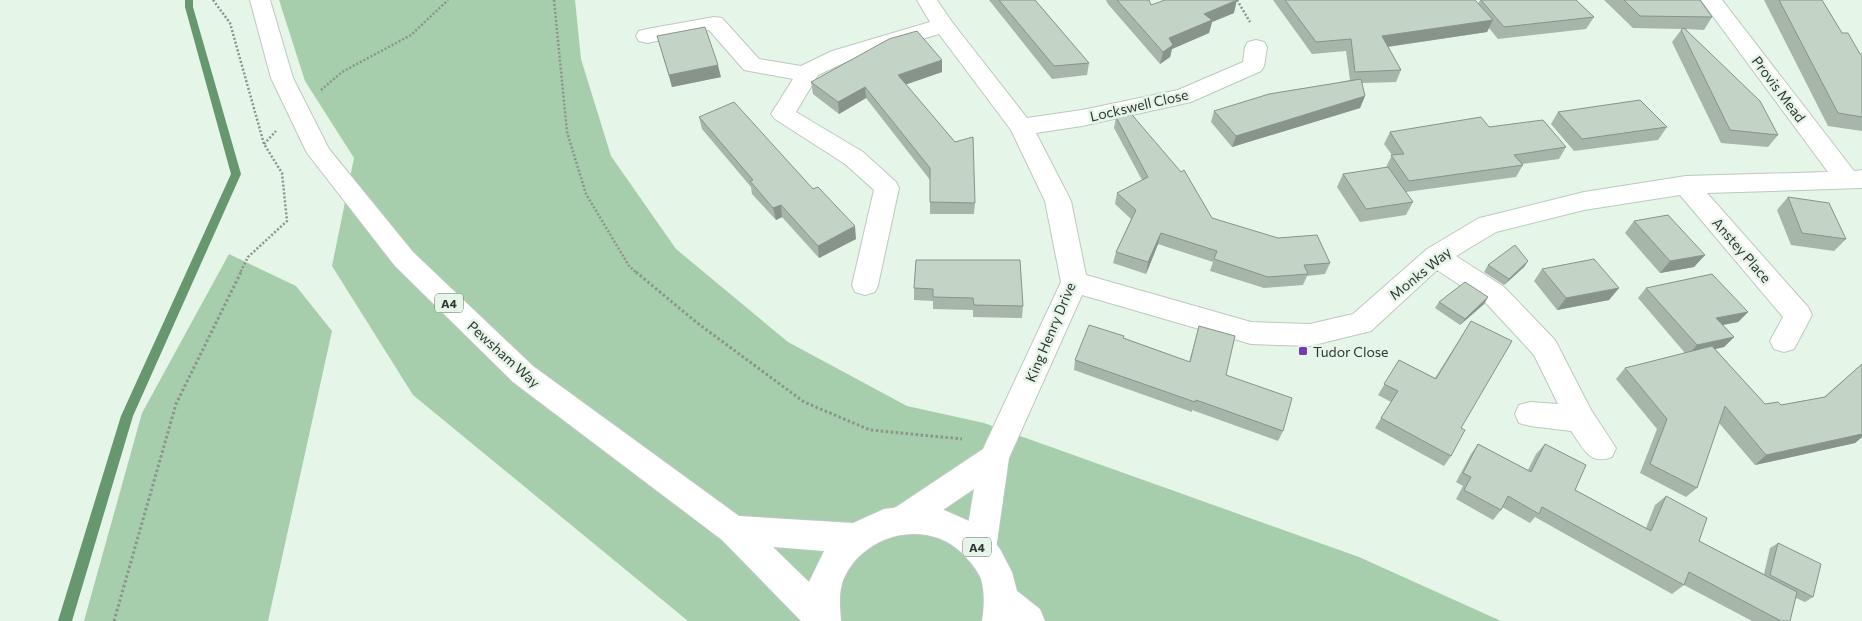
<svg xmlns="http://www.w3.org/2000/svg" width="1862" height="621" viewBox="0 0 1862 621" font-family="Commissioner,sans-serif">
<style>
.green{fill:#a7ceac}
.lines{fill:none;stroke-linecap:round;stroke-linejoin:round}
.stream{fill:#67976f;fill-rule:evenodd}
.minor-casing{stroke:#bbcabd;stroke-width:2}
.major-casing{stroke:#bbcabd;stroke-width:2}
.path-far1{stroke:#8a958c;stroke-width:2.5;stroke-dasharray:2 2;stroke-linecap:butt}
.path{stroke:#8a958c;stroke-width:3;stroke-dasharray:2.5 2.5;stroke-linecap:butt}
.minor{fill:#fff;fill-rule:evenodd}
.major{fill:#fff;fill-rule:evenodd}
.wall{fill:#a8b5a9}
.shaded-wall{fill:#88948a}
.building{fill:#c3d3c5;stroke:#88948a}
.poi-dot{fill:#733cb3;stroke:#e5f5e7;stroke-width:2}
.labels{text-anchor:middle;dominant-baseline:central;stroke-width:5;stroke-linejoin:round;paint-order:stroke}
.shield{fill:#e5f5e7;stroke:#666f68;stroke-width:1}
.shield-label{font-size:12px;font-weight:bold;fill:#303631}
.street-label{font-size:14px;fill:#303631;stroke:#e5f5e7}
.poi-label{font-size:14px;fill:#303631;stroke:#e5f5e7;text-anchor:start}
</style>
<rect width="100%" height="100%" fill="#e5f5e7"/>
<!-- green -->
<path class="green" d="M279,0H575L581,59L611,156L676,249L788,342L907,406L984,423L1359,557L1501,621H688L413,395L332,266L354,158L305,81Z
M229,254L296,286L332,331L268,621H84L142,413Z"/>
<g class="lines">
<!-- stream -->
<path class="stream" d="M185,0H193V7L241,174L133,416L72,621H58L121,416L231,174L185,7Z"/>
<!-- minor casing -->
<g class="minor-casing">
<path id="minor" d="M917,0H937L952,22L1027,118L1082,110L1178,90L1243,62L1245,47L1248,42L1256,40L1264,42L1267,47L1264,66L1261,71L1191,102L1082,126L1036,133L1071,201L1086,275L1251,322L1310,324L1353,314L1427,249L1479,218L1488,216L1584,192L1686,176L1828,172L1701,0H1722L1854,171L1862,170V188L1707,193L1808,307L1812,315L1794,349L1784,352L1774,349L1770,341L1783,317L1680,195L1584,210L1496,232L1456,256L1504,287L1555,340L1591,410L1616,448L1612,457C1589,466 1583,447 1571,431L1530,426L1519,423L1515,414L1519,405L1530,402L1558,404L1534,355L1484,301L1437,270L1371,331L1310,346L1251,344L1082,295L1009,458L996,549L992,560L980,564L968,560L964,549L974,489L915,529L904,533L893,529L888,519L893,509L983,449L1061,282L1045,201L1011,130L939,34L848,61L818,75L796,112L863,152L896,182L899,188L878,285L875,292L865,295L855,292L852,285L874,190L845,164L775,119L771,114L793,79L744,70L709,30L647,43L639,41L636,36L639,31L647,29L714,17L722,18L759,59L801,66L832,51L930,22Z"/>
</g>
<!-- major casing -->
<g class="major-casing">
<path id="major" d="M250,0H270L293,78L329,149L413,252L533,366L739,516L853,523L884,509L916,505L944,510L969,521L991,538L1000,549L1012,572L1017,591L1040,609L1045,621H982C984,608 985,593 981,579C977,569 969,560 961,552C925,519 866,534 845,576C838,590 840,606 841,621H801L722,540L513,382L395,266L307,153L271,78ZM773,547L824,551L809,582Z"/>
</g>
<!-- path-far1 -->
<path class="path-far1" d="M213,0L230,23L264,144L282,173L287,221L248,257L240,273
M554,0L567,132L586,194L629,266L637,273
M1237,0L1250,22
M321,90L342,72L411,35L448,0
M264,144L276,131"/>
<!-- path -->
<path class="path" d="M636,272L696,322L804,402L870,430L962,439
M114,621L176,404L241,272"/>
<!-- minor -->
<use href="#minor" class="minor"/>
<!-- major -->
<use href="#major" class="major"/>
</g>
<!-- wall -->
<path class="wall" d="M989,0H1035L1089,63L1087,75L1052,79Z
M1106,0H1149L1151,5L1234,13L1212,22L1209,33L1172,49L1170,57L1160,64L1108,4Z
M1273,0H1475L1478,4L1480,0H1576L1594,17L1586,29L1498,39L1489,28L1487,32L1388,47L1401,70L1396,82L1362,83L1365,96L1360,108L1232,147L1211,122L1214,111L1350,80L1346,51L1312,54Z
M1604,0H1700L1712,17L1704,30L1686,29L1778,135L1768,147L1721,143L1672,42L1682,29L1633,28Z
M1764,0H1822L1842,33L1860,54H1862V131L1828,126Z
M657,36L721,77L672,87Z
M942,72L906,84L975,203L974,214H930V180L866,98L839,114L813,94L811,82Z
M1558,112L1667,127L1658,140L1574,151L1551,124Z
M699,117L856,239L819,258L782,217L776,220L752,194L751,187L702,129Z
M1116,117L1212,218L1330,263L1325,274L1307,276L1303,285L1264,288L1210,271L1213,262L1158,244L1146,274L1113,263L1116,252L1131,219L1115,204L1117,193L1142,180L1114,128Z
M1489,127L1566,147L1559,159L1522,164L1523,165L1516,177L1406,192L1413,202L1406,215L1360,222L1337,187L1343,174L1386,168V167L1392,155L1384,144L1390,132Z
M1788,197L1846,239L1834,251L1791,245L1777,210Z
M1634,221L1705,255L1694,267L1660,273L1625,233Z
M916,260L1023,306L1022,318L973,317V310L933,309V301L914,300V288Z
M1528,261L1524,267L1504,285L1484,272L1488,265Z
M1542,269L1619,288L1609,300L1557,310L1534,281Z
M1646,288L1748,312L1738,322L1723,325L1734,337L1724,347L1715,349L1765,404L1781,405L1824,397L1862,364V437L1855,443L1755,465L1719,423L1697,488L1686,497L1640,473L1657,429L1616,379L1625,368L1685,353L1638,298Z
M1488,297L1484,304L1460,325L1435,308L1439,302Z
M1471,321L1461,428L1451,456L1444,466L1375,428L1391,402L1378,395L1399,360L1435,378Z
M1199,326L1226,375L1283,431L1278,441L1192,410V412L1074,370L1075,360L1124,338L1189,362Z
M1478,444L1528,470L1536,454L1545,444L1575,490L1646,528L1655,505L1666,496L1699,541L1764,574L1770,548L1778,543L1813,597L1805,602L1796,598L1790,621H1752L1684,585L1672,594L1535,517L1530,523L1502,507L1501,510L1493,520L1456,499L1463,486L1456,482L1471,454Z"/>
<!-- shaded-wall -->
<path class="shaded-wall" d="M1237,0L1234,13L1212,22L1209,33L1172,49L1170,57L1160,64L1163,52L1169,38L1204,14Z
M1493,20L1487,32L1378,48L1382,36Z
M942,60V72L899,87L898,75Z
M718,65L721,77L672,87L669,75Z
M865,87L866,98L839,114L838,102Z
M1365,96L1360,108L1232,147L1236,136Z
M781,205L782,217L776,220L773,208Z
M855,226L856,239L819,258L818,246Z
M1161,233L1158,244L1146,274L1148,262Z
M1705,255L1694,267L1660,273L1670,261Z
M1528,261L1524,267L1504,285L1509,279Z
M1619,288L1609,300L1557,310L1566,298Z
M1488,297L1484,304L1460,325L1465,319Z
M1748,312L1738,322L1707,328L1716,318Z
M1734,337L1724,347L1687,356L1697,345Z
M1862,434V437L1855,443L1755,465L1766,455Z"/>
<!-- building -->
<path class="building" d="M999,0H1035L1089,63L1054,66Z
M1117,0H1149L1151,5L1165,0H1237L1204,14L1212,20L1169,38L1173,45L1163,52Z
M1285,0H1475L1493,20L1382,36L1401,70L1355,72L1351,39L1316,42Z
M1481,0H1576L1594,17L1504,27Z
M1624,0H1700L1712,17L1640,16Z
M1779,0H1822L1842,33H1848L1860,54H1862V117L1838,113Z
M705,27L718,65L669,75L657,36Z
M1684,28L1760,101L1778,135L1730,130L1681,30Z
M917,31L942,60L898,75L955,142L973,137L975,203L930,202V168L865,87L838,102L811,82L889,39Z
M1361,79L1365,96L1236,136L1214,111L1269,94Z
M1640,100L1667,127L1582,139L1558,112Z
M734,102L813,189L818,187L855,226L818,246L781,205L773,208L750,181L753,180L699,117Z
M1127,109L1181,172L1184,170L1212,218L1278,238L1317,235L1330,263L1304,265L1308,274L1268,277L1214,259L1217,251L1161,233L1148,262L1116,252L1136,210L1117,193L1148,177L1116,117Z
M1481,117L1489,127L1543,120L1566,147L1514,155L1523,165L1409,181L1391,155L1404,154L1390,132Z
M1388,167L1413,202L1366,209L1343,174Z
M1788,197L1829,203L1846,239L1802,233Z
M1668,215L1705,255L1670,261L1634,221Z
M1515,245L1528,261L1509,279L1488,265Z
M1594,259L1619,288L1566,298L1542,269Z
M916,260H1020L1023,306L974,305L973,298L933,297V289L914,288Z
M1712,274L1748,312L1716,318L1734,337L1697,345L1646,288Z
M1465,282L1488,297L1465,319L1439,302Z
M1471,321L1512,341L1461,428L1465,430L1451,456L1381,418L1398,391L1384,384L1399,360L1436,379Z
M1089,325L1124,336L1123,338L1190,362L1199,326L1235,336L1226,375L1292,398L1283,431L1196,400L1195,402L1075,360Z
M1712,346L1765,404L1778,402L1781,405L1825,397L1862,364V434L1766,455L1725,406L1697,488L1650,464L1667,419L1625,368Z
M1478,444L1531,472L1545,444L1586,465L1575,490L1651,531L1666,496L1707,518L1699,541L1797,592L1790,621H1781L1689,572L1684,585L1542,507L1539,514L1508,496L1501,510L1464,490L1471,477L1463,473Z
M1778,543L1821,564L1813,597L1770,575Z"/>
<!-- markers -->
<rect class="poi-dot" x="1298" y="346" width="10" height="10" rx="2.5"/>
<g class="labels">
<!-- shield labels -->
<g class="shield">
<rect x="435" y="293.5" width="28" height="19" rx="4"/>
<rect x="963" y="537.5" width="28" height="19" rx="4"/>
</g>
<g class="shield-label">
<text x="449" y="303">A4</text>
<text x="977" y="547">A4</text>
</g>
<!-- street labels -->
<g class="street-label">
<text transform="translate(1779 89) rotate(53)">Provis Mead</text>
<text transform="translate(1139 105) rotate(-13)">Lockswell Close</text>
<text transform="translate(1742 250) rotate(49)">Anstey Place</text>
<text transform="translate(1420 273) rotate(-39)">Monks Way</text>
<text transform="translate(1050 332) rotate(-67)">King Henry Drive</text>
<text transform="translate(504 354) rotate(42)">Pewsham Way</text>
</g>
<!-- poi labels -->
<g class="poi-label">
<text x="1313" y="351">Tudor Close</text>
</g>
</g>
</svg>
